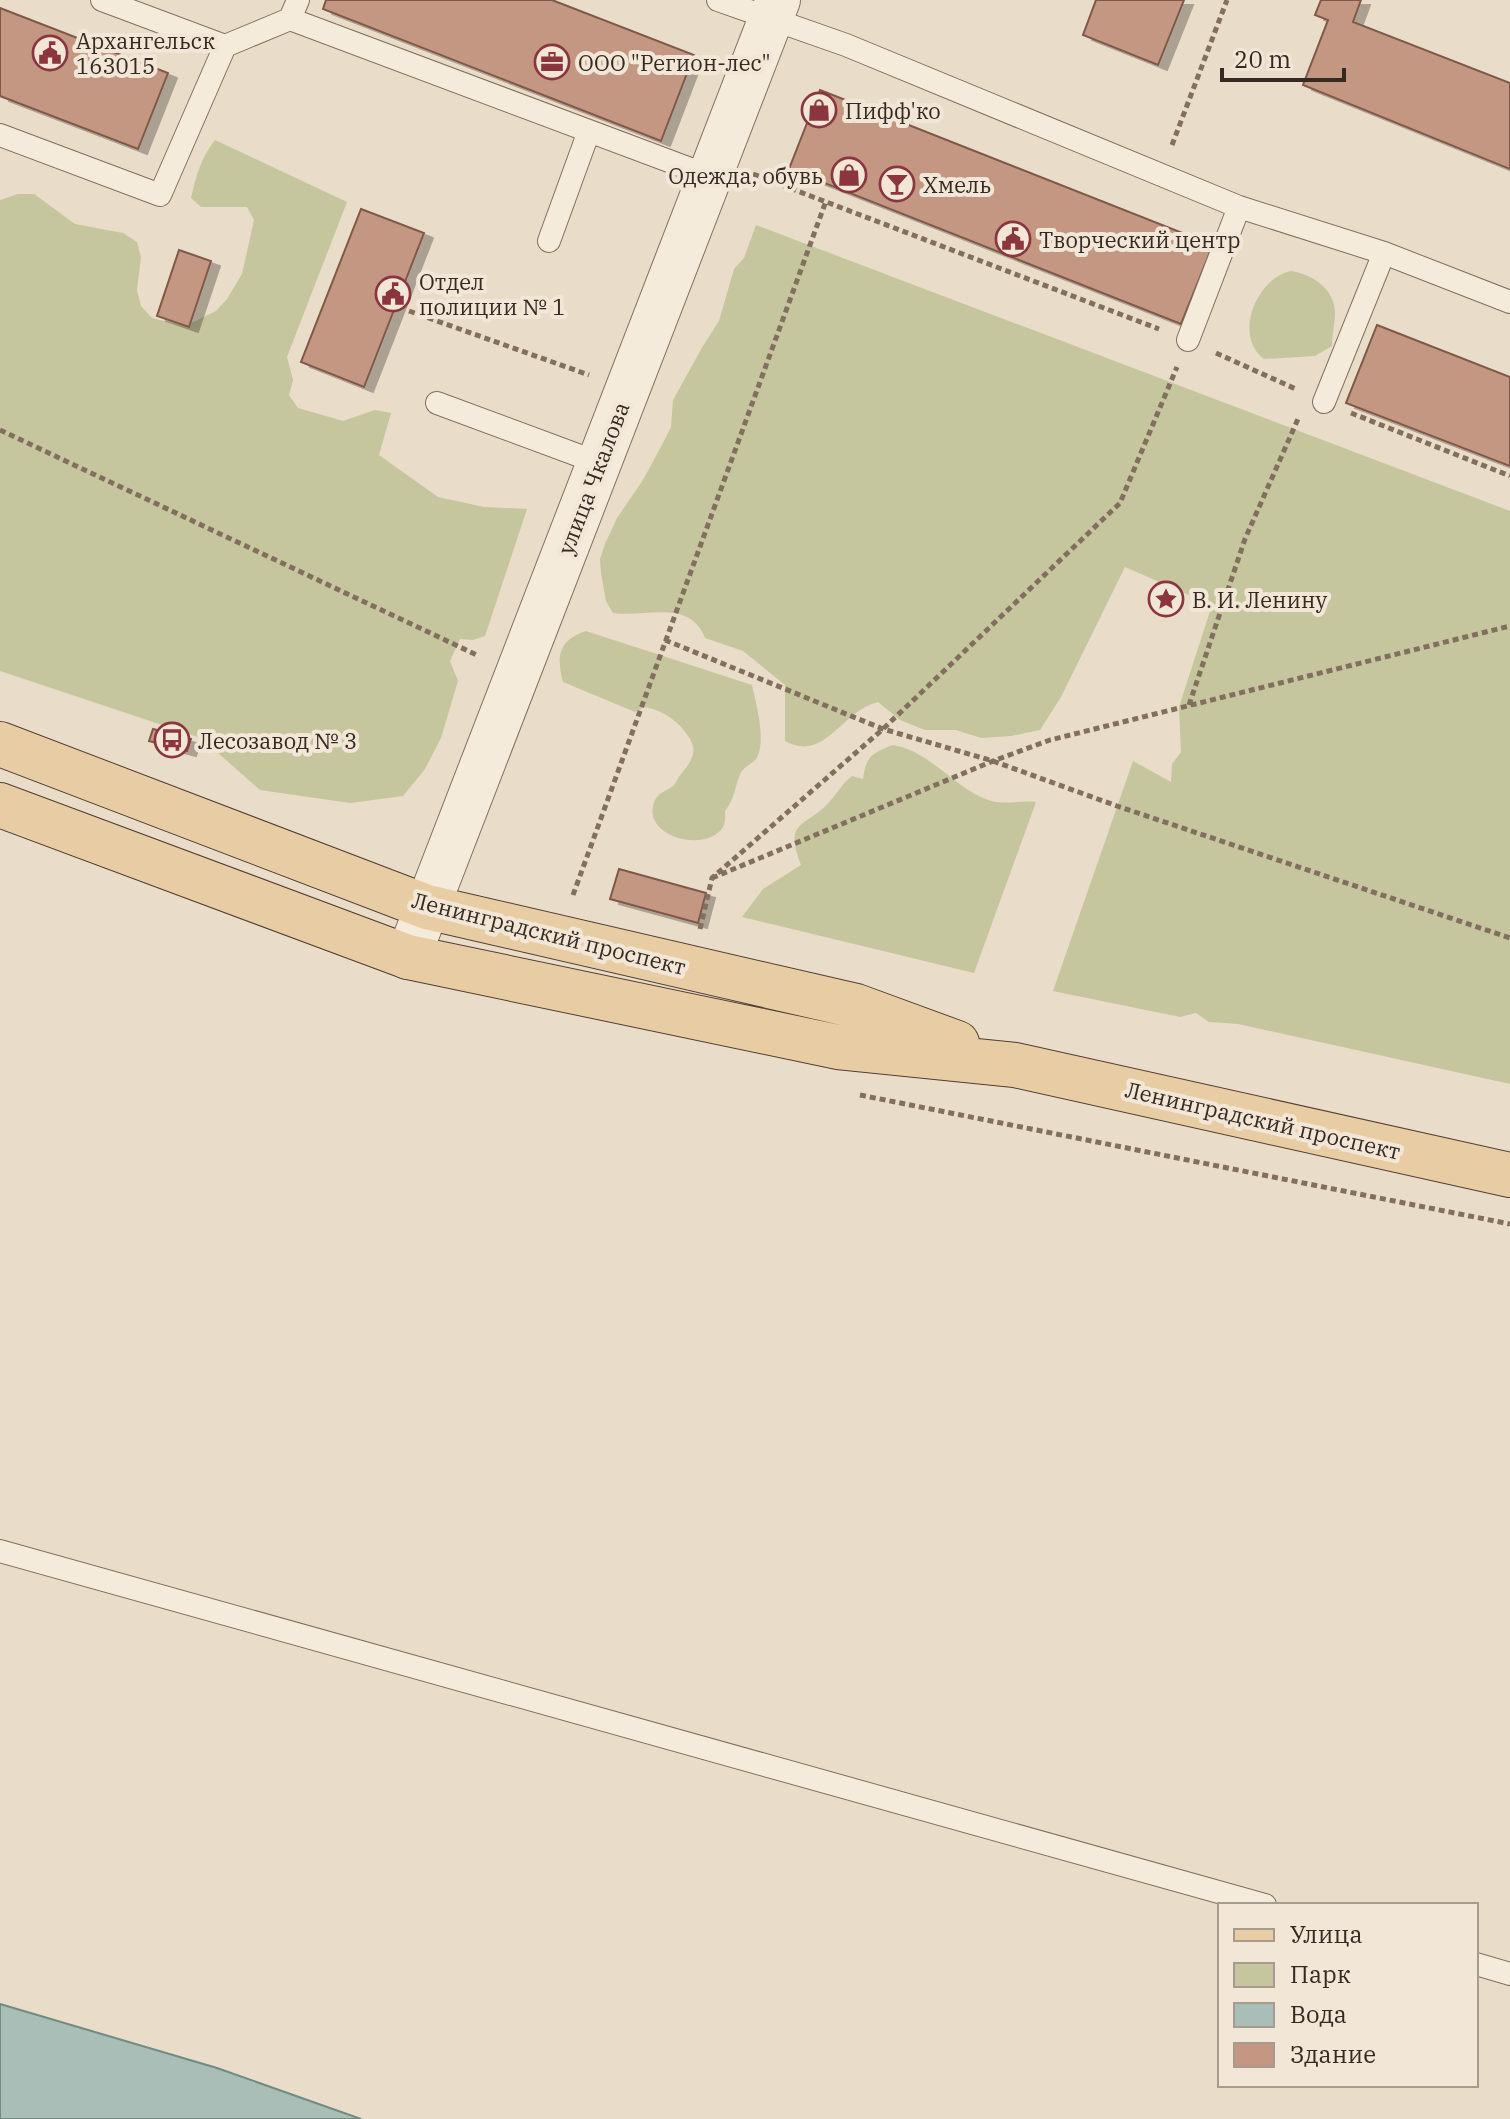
<svg xmlns="http://www.w3.org/2000/svg" width="1510" height="2119" viewBox="0 0 1510 2119" font-family="'IBM Plex Serif',serif">
<style>
.green{fill:#c5c69d}
.water{fill:#a8beb6;stroke:#708b82;stroke-width:2}
.building{fill:#c39782;stroke:#805948;stroke-width:2;filter:url(#shadow)}
.lines{fill:none;stroke-linecap:round;stroke-linejoin:round}
.service-casing{stroke:#836f5f;stroke-width:24}
.minor-casing{stroke:#836f5f;stroke-width:46}
.primary-casing{stroke:#523e33;stroke-width:46}
.path{stroke:#836f5f;stroke-width:5;stroke-dasharray:6 4;stroke-linecap:butt}
.service{stroke:#f5ebda;stroke-width:22}
.minor{stroke:#f5ebda;stroke-width:44}
.primary{stroke:#e8cda4;stroke-width:44}
.labels{text-anchor:middle;dominant-baseline:central;stroke-width:8;stroke-linejoin:round;paint-order:stroke}
.poi-label{font-size:22px;fill:#352921;stroke:#f2e7d7;text-anchor:start}
.street-label{font-size:22px;fill:#352921;stroke:#f2e7d7}
</style>
<defs>
<filter id="shadow"><feDropShadow dx="9" dy="5" stdDeviation="0" flood-color="#0004"/></filter>
</defs>
<rect width="100%" height="100%" fill="#e9dcc8"/>
<!-- green -->
<path class="green" d="M215,140L347,202L287,357L293,380L289,395L298,408L343,421L375,410L391,413L379,455L438,497L484,507L527,509L485,636L473,640L460,639L450,661L458,681L441,738L425,769L403,796L350,803L260,790L201,738L0,671V200L18,194H34L75,224L123,233L137,242L141,257L137,290L141,306L152,318L185,326L216,311L227,299L242,274L254,220L247,207H201L191,198C196,176 201,158 215,140Z
M756,225L1510,511V1084L1238,1024L1209,1022L1196,1013L1180,1017L1053,991L1133,761L1171,782L1172,764L1181,752L1179,707L1212,605L1125,567L1061,697L1040,730L1011,736L981,738L956,730H925L900,720L878,702C841,711 825,763 785,741V685L743,651L705,638C689,598 646,618 613,613L606,601L601,573L600,559L605,544L617,518L643,480L664,441L671,427L673,400L703,346L719,321L734,269L744,258Z
M1291,271C1312,274 1335,289 1335,313C1335,324 1332,334 1332,346L1315,356L1264,359C1232,335 1258,277 1291,271Z
M586,631L752,685C756,703 767,743 756,759C752,764 745,766 742,771C735,782 736,798 725,811C726,824 724,830 713,836C688,849 641,831 655,800C660,791 668,791 674,785C677,782 678,777 681,774C696,756 699,747 681,727C672,717 658,709 644,707L635,712L563,682C556,656 559,640 586,631Z
M893,745C931,751 954,789 991,801C1005,805 1021,800 1036,802L974,973L742,917L763,889L801,865C783,818 806,829 831,800C838,792 843,783 852,776L863,779C866,756 872,753 893,745Z"/>
<!-- water -->
<path class="water" d="M0,2004L217,2068L361,2119H0Z"/>
<!-- building -->
<path class="building" d="M326,0H552L694,55L661,141L323,9Z
M1096,0H1184L1158,65L1083,35Z
M1321,0H1361L1353,22L1510,83V169L1303,85L1328,20L1315,15Z
M0,8L168,73L138,149L0,96Z
M820,90L1213,245L1181,324L789,169Z
M361,209L424,233L364,387L301,362Z
M179,250L211,261L189,327L157,316Z
M1377,325L1510,377V466L1346,403Z
M153,729L191,739L187,751L149,741Z
M619,869L706,893L698,923L610,899Z"/>
<g class="lines">
<!-- service casing -->
<g class="service-casing">
<path id="service" d="M718,0L846,45L1239,207L1384,253L1510,302
M290,19L298,0
M225,46L290,19L709,176
M0,135L160,195L225,46L102,0
M549,241L589,131
M1188,340L1239,207
M1324,402L1384,253
M437,403L599,463
M0,1551L1265,1905
M1476,1964L1510,1974"/>
</g>
<!-- minor casing -->
<g class="minor-casing">
<path id="minor" d="M408,957L778,0"/>
</g>
<!-- primary casing -->
<g class="primary-casing">
<path id="primary" d="M0,744L427,907L856,1006L957,1043
M0,805L408,957L838,1047L1015,1065L1510,1175"/>
</g>
<!-- path -->
<path class="path" d="M1172,145L1227,0
M753,174L1159,329
M409,311L589,375
M1216,353L1298,390
M1351,413L1510,476
M0,430L479,656
M665,640L883,729L993,761L1117,806L1510,938
M1189,705L1245,539L1298,419
M712,878L993,761L1050,740L1510,626
M573,895L826,201
M700,929L712,878L883,729L1120,503L1177,367
M860,1095L1510,1224"/>
<!-- service -->
<use href="#service" class="service"/>
<!-- minor -->
<use href="#minor" class="minor"/>
<!-- primary -->
<use href="#primary" class="primary"/>
</g>
<!-- icons -->
<defs>
<g id="civic-ring" transform="scale(1.8)"><circle r="9.5" fill="#f2e7d7" stroke="#8b363e" stroke-width="1.5"/><path d="M-.6-6.5H3V-4.5H.6V-3L4-1V1h2V6H-6V1h2V-1L-.6-3ZM-1.2 2.5V6h2.4V2.5Z" fill="#8b363e"/></g>
<g id="office-ring" transform="scale(1.8)"><circle r="9.5" fill="#f2e7d7" stroke="#8b363e" stroke-width="1.5"/><path d="M-6-3h4V-5.5h4V-3h4V5H-6ZM-1-4.5V-3h2v-1.5ZM-6 0V1H6V0Z" fill="#8b363e"/></g>
<g id="shop-ring" transform="scale(1.8)"><circle r="9.5" fill="#f2e7d7" stroke="#8b363e" stroke-width="1.5"/><path d="M-5-2.5h2.3a2.7 3.5 0 0 1 5.4 0H5L5.5 6h-11ZM-1.5-2.5h3a1.5 2.3 0 0 0-3 0Z" fill="#8b363e"/></g>
<g id="bar-ring" transform="scale(1.8)"><circle r="9.5" fill="#f2e7d7" stroke="#8b363e" stroke-width="1.5"/><path d="M-6-5H6L.8 .8V4.5H3.5V6h-7V4.5H-.8V.8Z" fill="#8b363e"/></g>
<g id="sight-ring" transform="scale(1.8)"><circle r="9.5" fill="#f2e7d7" stroke="#8b363e" stroke-width="1.5"/><path d="M0-6L1.8-2.2L6-1.7L2.9 1.2L3.7 5.4L0 3.3L-3.7 5.4L-2.9 1.2L-6-1.7L-1.8-2.2Z" fill="#8b363e"/></g>
<g id="bus-ring" transform="scale(1.8)"><circle r="9.5" fill="#f2e7d7" stroke="#8b363e" stroke-width="1.5"/><path d="M-5-6H5V4H4V6H2V4H-2V6H-4V4H-5ZM-3.5-4V0h7V-4ZM-3.5 1.2v1.5H-2V1.2ZM2 1.2v1.5H3.5V1.2Z" fill="#8b363e"/></g>
</defs>
<g fill-rule="evenodd">
<use href="#civic-ring" x="50" y="53"/>
<use href="#office-ring" x="552" y="62"/>
<use href="#shop-ring" x="819" y="110"/>
<use href="#shop-ring" x="849" y="175"/>
<use href="#bar-ring" x="897" y="184"/>
<use href="#civic-ring" x="1013" y="239"/>
<use href="#civic-ring" x="393" y="294"/>
<use href="#sight-ring" x="1166" y="599"/>
<use href="#bus-ring" x="172" y="740"/>
</g>
<g class="labels">
<!-- poi labels -->
<g class="poi-label">
<text x="76" y="40">Архангельск<tspan x="76" dy="25">163015</tspan></text>
<text x="578" y="62">ООО "Регион-лес"</text>
<text x="845" y="110">Пифф'ко</text>
<text x="823" y="175" text-anchor="end">Одежда, обувь</text>
<text x="923" y="184">Хмель</text>
<text x="1039" y="239">Творческий центр</text>
<text x="419" y="281">Отдел<tspan x="419" dy="25">полиции № 1</tspan></text>
<text x="1192" y="599">В. И. Ленину</text>
<text x="198" y="740">Лесозавод № 3</text>
</g>
<!-- street labels -->
<g class="street-label">
<text transform="translate(593 478) rotate(-69)">улица Чкалова</text>
<text transform="translate(549 933) rotate(14)">Ленинградский проспект</text>
<text transform="translate(1263 1120) rotate(13)">Ленинградский проспект</text>
</g>
</g>
<!-- legend -->
<rect x="1218" y="1903" width="260" height="184" fill="#f2e7d7" stroke="#a69b8e" stroke-width="2"/>
<rect x="1234" y="1929" width="40" height="12" fill="#e8cda4" stroke="#a69b8e" stroke-width="2"/>
<text x="1290" y="1943" font-size="24" fill="#352921">Улица</text>
<rect x="1234" y="1963" width="40" height="24" fill="#c5c69d" stroke="#a69b8e" stroke-width="2"/>
<text x="1290" y="1983" font-size="24" fill="#352921">Парк</text>
<rect x="1234" y="2003" width="40" height="24" fill="#a8beb6" stroke="#a69b8e" stroke-width="2"/>
<text x="1290" y="2023" font-size="24" fill="#352921">Вода</text>
<rect x="1234" y="2043" width="40" height="24" fill="#c39782" stroke="#a69b8e" stroke-width="2"/>
<text x="1290" y="2063" font-size="24" fill="#352921">Здание</text>
<!-- scale -->
<path d="M1222 68v12h122v-12" fill="none" stroke="#352921" stroke-width="4"/>
<text x="1234" y="68" font-size="24" fill="#352921" stroke="#f2e7d7" stroke-width="6" paint-order="stroke">20 m</text>
</svg>
